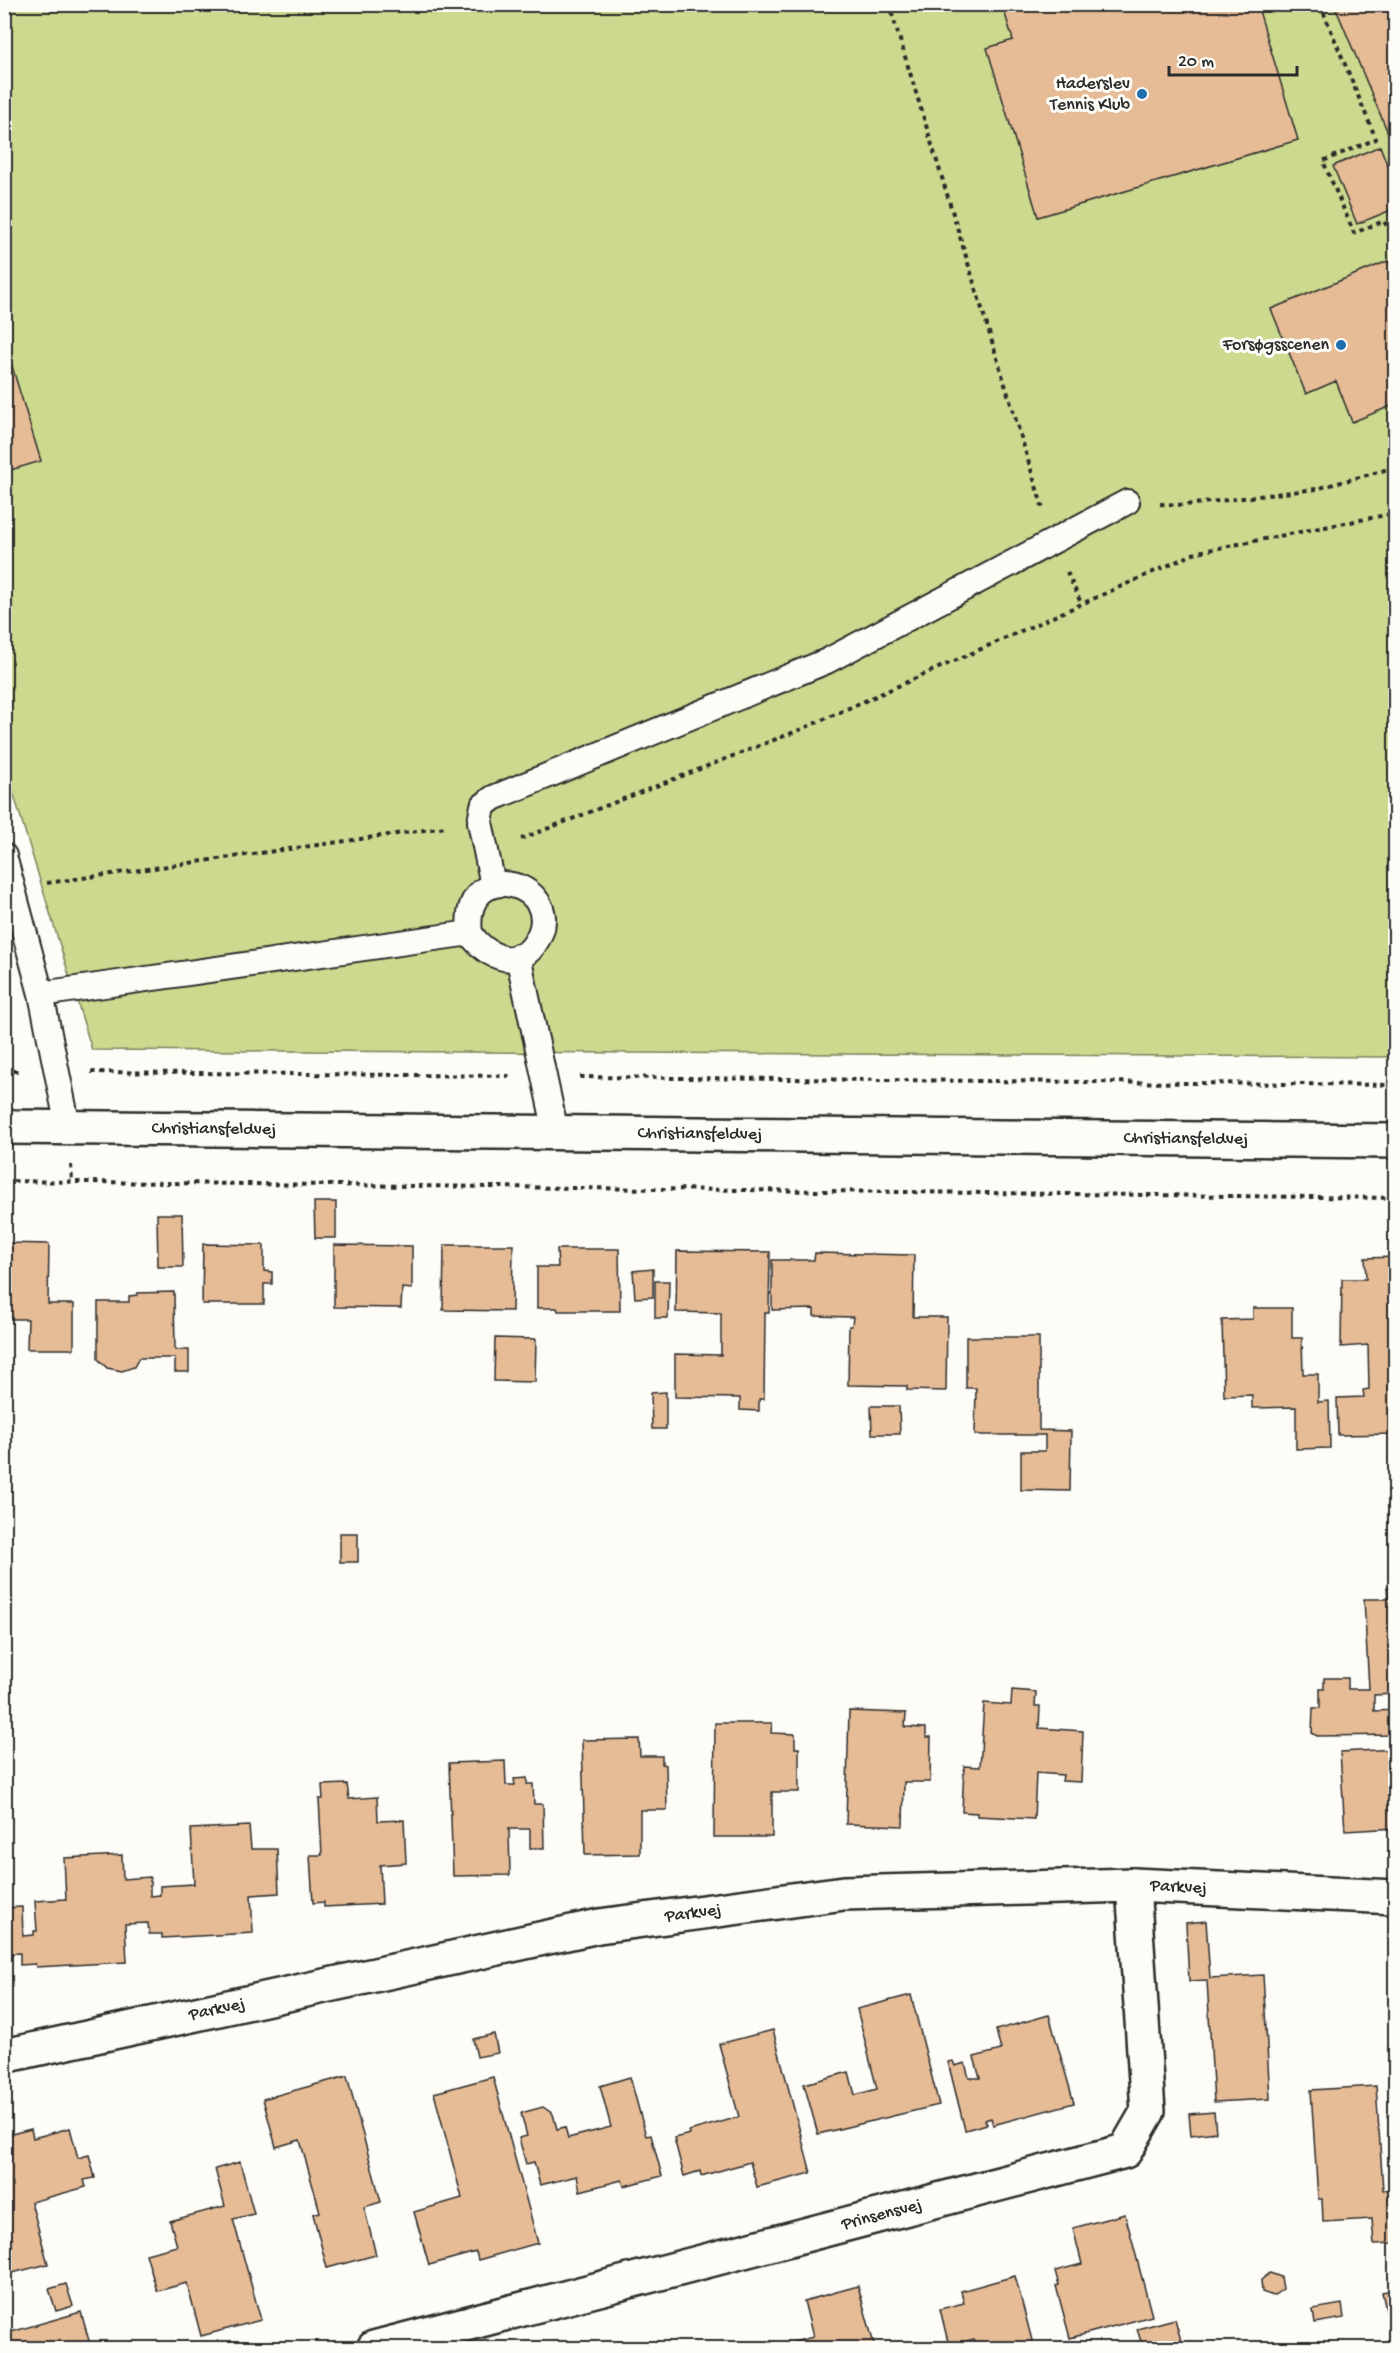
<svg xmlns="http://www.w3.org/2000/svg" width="1400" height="2353" viewBox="0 0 1400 2353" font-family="'Gochi Hand',sans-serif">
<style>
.green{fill:#cbda8e;stroke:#7b825c;stroke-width:1.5}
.building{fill:#e6bc96;stroke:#2b2b2b;stroke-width:1.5}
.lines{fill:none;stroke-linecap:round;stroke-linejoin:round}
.service-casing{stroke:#2b2b2b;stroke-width:28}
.minor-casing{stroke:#2b2b2b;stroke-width:38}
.tertiary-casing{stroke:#2b2b2b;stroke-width:38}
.path{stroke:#2b2b2b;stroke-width:4;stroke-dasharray:4.5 4.5;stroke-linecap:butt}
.service{stroke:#fdfcf7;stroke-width:24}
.minor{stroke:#fdfcf7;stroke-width:33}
.tertiary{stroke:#fdfcf7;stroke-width:33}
.poi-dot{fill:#1f6fb2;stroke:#fdfcf7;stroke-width:2}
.labels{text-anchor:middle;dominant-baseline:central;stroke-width:6;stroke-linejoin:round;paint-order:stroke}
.poi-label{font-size:18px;fill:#2b2b2b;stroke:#fdfcf7;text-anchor:end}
.street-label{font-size:18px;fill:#2b2b2b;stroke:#fdfcf7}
</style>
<rect width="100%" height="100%" fill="#fdfcf7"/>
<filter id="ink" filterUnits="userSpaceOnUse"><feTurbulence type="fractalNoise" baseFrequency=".0167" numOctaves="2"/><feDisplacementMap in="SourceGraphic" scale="12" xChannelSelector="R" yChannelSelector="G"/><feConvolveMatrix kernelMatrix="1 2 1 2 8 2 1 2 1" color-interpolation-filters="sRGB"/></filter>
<g filter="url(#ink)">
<!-- green -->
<path class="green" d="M4,5H1395V1057L92,1050L5,766Z"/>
<!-- building -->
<path class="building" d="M1002,4H1257L1298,140L1038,217L987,48L1013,40Z
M1334,4H1396V152Z
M1380,146L1387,164L1396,160V208L1357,224L1333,166Z
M1388,261L1396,278V404L1352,422L1336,381L1306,394L1271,309Z
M4,340L41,461L4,472Z
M314,1202H336V1238H315Z
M157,1214H182L183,1267H158Z
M4,1243L49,1244L48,1304H74V1349H27L28,1319H4Z
M203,1244L264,1245V1271L272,1272V1284H264V1304H202Z
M334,1245L412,1246V1289L402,1288L401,1308L334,1307Z
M444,1245H513L512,1311L443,1310Z
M557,1249H619L620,1311H558L557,1308H537V1267H558Z
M677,1251L770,1252L769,1313H765L764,1399H759V1411L740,1410V1398L675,1397V1354L721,1355V1313L676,1312Z
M815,1253L914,1255L913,1317H947L946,1391L907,1390V1386L848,1385L849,1326H852L853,1317L814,1316V1309L772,1310V1260H814Z
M1396,1257V1434L1338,1435L1337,1398L1364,1397L1363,1390L1369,1389L1368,1345L1341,1347L1342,1279H1366L1365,1258Z
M653,1269V1297L635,1298L633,1271Z
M655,1281H669L668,1318H655Z
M174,1292L175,1350H189V1372H175V1358H139L134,1367L122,1371L107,1368L98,1359V1302H129V1296L138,1295L137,1293Z
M1253,1308H1292V1338H1302L1303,1374H1318V1402L1329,1401L1330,1448L1296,1449V1407L1252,1408V1395L1224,1396L1222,1320L1253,1319Z
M966,1337H1039V1430L1071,1431L1070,1491L1021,1490V1451H1045V1435H975L976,1388H966Z
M495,1338L536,1339L535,1382L494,1381Z
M666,1392V1429H652L651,1393Z
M871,1406H899L900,1434H872Z
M340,1533H358V1562H340Z
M1387,1587H1396V1694L1374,1695V1711L1396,1710V1735L1317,1736L1312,1733L1313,1708H1320V1689H1324V1678H1348V1689H1369L1364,1599H1388Z
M1012,1690L1036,1692L1035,1706H1040L1039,1728L1083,1731L1081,1782L1062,1781L1063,1775L1036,1773L1034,1819L977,1816V1813L962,1812L964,1766L980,1767L984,1703L1011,1705Z
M849,1711L906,1713L905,1727L926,1728V1737H931L930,1782H904L903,1826L846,1824Z
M715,1723H772L771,1733L795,1734V1748H799V1792H772V1837H714Z
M639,1739L640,1756H662V1764L666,1765L667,1810H640V1854L585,1855L582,1740Z
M1396,1749V1828L1345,1831L1340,1752Z
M505,1761L506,1785H515L514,1779L527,1778V1784H533L534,1804H543L544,1848H530V1829H509L510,1875L453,1876L449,1763Z
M347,1784L349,1799L377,1797L378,1821L404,1820L406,1863L380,1865L382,1904L324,1907V1902L313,1903L310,1855H322L319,1799H323L322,1785Z
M249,1826L251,1849H277L279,1893L251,1895L253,1933L162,1938V1934H149L148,1923L125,1924L127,1962L36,1967L35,1964L20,1965V1953L4,1954V1908L22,1907L23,1936L34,1935V1931H37L35,1901L66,1899L64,1858L122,1855L123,1879L150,1877V1896L160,1895V1886L194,1884L191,1829Z
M1206,1921L1210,1978L1263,1975L1270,2099L1214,2102L1207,1980L1189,1981L1186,1923Z
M911,1995L939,2105L818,2134L804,2084L849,2072L855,2095L877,2089L857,2009Z
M1049,2015L1074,2103L993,2125L991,2118L985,2120L987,2124L965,2130L948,2062L953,2061L955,2066L965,2063L969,2078H980L974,2057L1001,2050L996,2030Z
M773,2030L811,2173L757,2187L750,2162L701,2176L700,2171L684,2176L674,2138L690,2134L689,2131L739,2117L719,2044Z
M494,2034L498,2053L477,2057L473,2039Z
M347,2076L381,2202L364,2207L376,2255L327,2268L313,2214L320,2212L300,2140L276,2147L263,2099Z
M493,2077L538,2243L478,2260L476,2252L429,2265L414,2212L462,2198L434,2093Z
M630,2077L646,2136L651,2135L662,2176L624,2186L622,2180L580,2191L577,2176L540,2185L534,2162L526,2164L519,2138L527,2136L521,2113L543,2107L553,2114L557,2129L565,2127L568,2138L611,2127L600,2086Z
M1376,2086L1383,2190L1396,2189V2243L1374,2244L1372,2219L1323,2222L1322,2199H1318L1311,2090Z
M1214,2112L1216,2132L1191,2135L1189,2114Z
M70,2128L78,2158L89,2155L95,2178L84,2180L86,2187L31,2202L48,2264L4,2275V2136L31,2129L33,2138Z
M240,2162L254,2214L233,2219L261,2320L201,2336L187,2283L157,2291L146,2254L177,2246L170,2221L225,2206L215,2169Z
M1125,2214L1152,2316L1070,2338L1056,2286L1059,2285L1055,2271L1082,2264L1073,2228Z
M1270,2273L1281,2277L1283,2289L1273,2296L1262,2292L1261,2280Z
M1015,2276L1034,2348H977L974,2339L949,2346L940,2309L964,2303L961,2291Z
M66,2284L73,2306L56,2311L49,2289Z
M858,2286L875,2348H787L786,2344L813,2337L804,2301Z
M1396,2289V2313L1387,2315L1382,2292Z
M1342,2304L1344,2318L1315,2323L1313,2309Z
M81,2312L91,2348H4V2334Z
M1175,2319L1183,2348H1143L1137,2329Z"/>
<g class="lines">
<!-- service casing -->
<g class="service-casing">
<path id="service" d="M4,856L41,994L68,1127
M493,885L480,822L483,806L493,798L827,661L1127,502
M518,956L556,1132
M41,994L470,933C460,851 575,884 534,945C515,972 483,954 470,933"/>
</g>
<!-- minor casing -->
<g class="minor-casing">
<g id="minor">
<path id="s1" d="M4,2056L599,1926L844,1893L1133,1885L1396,1897"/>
<path id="s2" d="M374,2348L1125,2151L1148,2111L1133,1885"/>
</g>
</g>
<!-- tertiary casing -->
<g class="tertiary-casing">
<g id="tertiary">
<path id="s3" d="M4,1127L1396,1141"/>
</g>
</g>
<!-- path -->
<path class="path" d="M889,4L1043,509
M1320,4L1376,139L1323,161L1354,233L1384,221L1396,242
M1160,504L1186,505L1316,489L1396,467
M1067,572L1081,603
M521,839L802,729L1198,552L1396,513
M47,883L446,827
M4,1071H21
M91,1072L510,1076
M580,1077L1396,1085
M71,1165L72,1182
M4,1181L1396,1198"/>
<!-- service -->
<use href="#service" class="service"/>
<!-- minor -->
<use href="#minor" class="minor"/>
<!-- tertiary -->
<use href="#tertiary" class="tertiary"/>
</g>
</g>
<!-- markers -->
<g class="poi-dot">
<circle cx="1142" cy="94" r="6"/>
<circle cx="1341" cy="345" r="6"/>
</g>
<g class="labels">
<!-- poi labels -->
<g class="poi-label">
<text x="1130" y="84">Haderslev<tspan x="1130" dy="21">Tennis Klub</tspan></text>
<text x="1329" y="345">Forsøgsscenen</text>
</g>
<!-- street labels -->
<g class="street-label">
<text stroke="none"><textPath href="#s3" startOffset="210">Christiansfeldvej</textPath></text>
<text stroke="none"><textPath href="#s3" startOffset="696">Christiansfeldvej</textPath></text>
<text stroke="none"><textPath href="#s3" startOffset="1182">Christiansfeldvej</textPath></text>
<text stroke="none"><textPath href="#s1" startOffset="1191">Parkvej</textPath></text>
<text stroke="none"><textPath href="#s1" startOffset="704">Parkvej</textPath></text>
<text stroke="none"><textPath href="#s1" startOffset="218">Parkvej</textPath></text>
<text stroke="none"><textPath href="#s2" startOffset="525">Prinsensvej</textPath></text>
</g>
</g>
<!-- margin -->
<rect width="1400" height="2353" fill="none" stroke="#fdfcf7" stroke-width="24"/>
<rect x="12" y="12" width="1376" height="2329" fill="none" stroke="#2b2b2b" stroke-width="2" filter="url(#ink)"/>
<!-- scale -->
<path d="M1169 66v9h128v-9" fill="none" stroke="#2b2b2b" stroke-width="3"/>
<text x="1178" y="66" font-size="18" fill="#2b2b2b" stroke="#fdfcf7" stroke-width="4.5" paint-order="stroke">20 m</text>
</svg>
